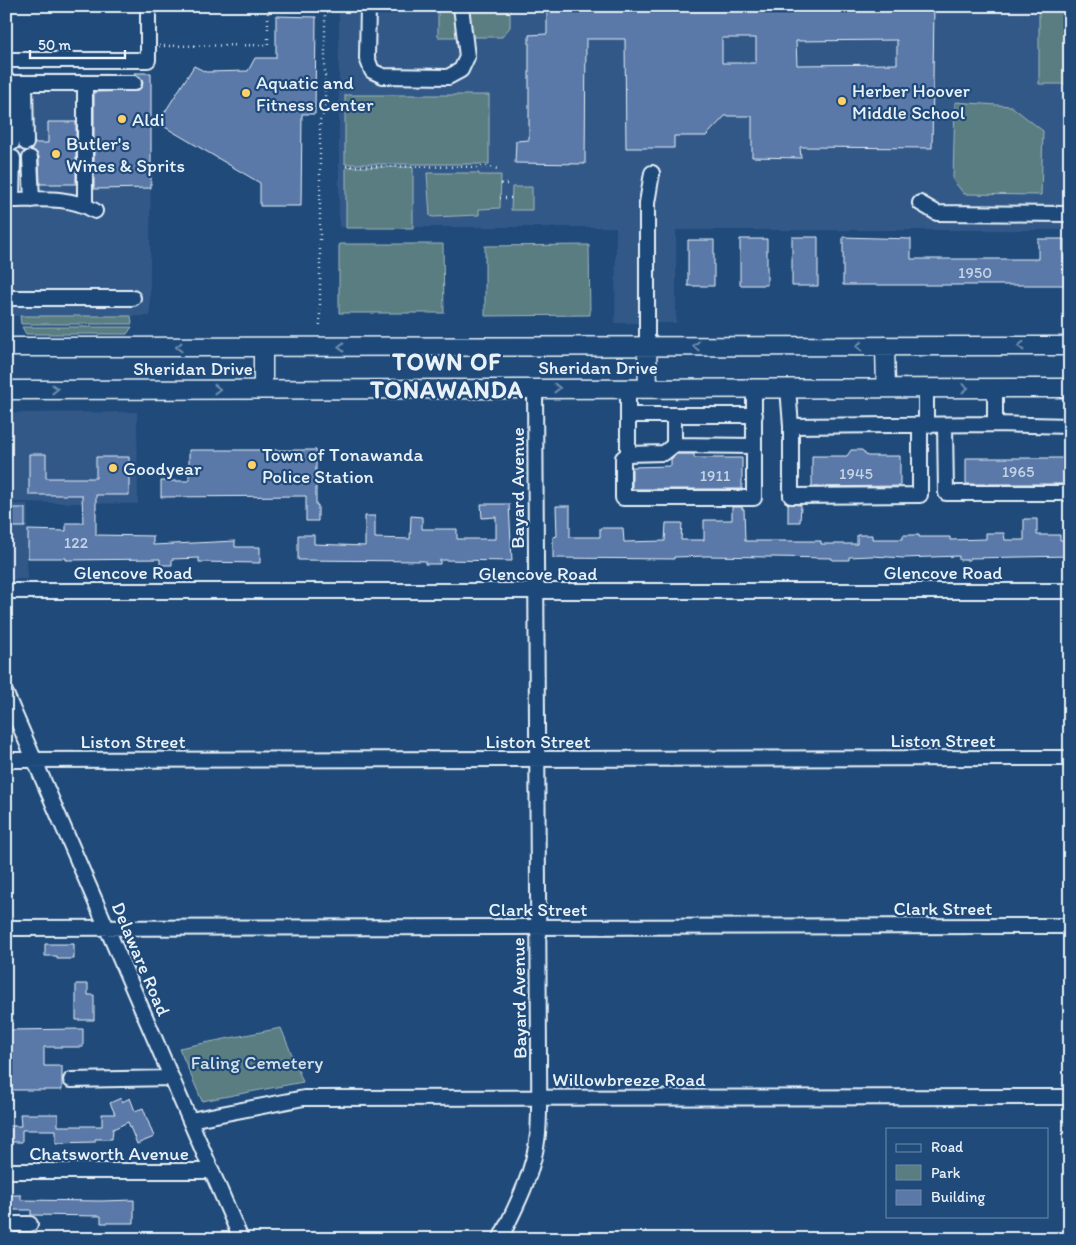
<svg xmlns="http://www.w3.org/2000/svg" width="1076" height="1245" viewBox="0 0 1076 1245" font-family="Itim,sans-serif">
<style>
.built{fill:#315888}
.green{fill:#5a7d82;stroke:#a1b7bd}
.building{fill:#5a78a8;stroke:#e8f1f8;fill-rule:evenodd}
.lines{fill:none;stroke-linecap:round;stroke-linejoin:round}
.minor-casing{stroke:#e8f1f8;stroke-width:18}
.major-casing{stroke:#e8f1f8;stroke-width:21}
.path{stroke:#e8f1f8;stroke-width:2.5;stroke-dasharray:1 4;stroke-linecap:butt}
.minor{stroke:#1f4a7a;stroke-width:14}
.major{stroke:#1f4a7a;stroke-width:18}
.oneway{stroke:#6f8dac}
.poi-dot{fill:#ffd166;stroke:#1f4a7a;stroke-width:2}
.labels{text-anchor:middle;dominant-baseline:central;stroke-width:4.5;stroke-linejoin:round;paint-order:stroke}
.number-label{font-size:16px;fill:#c4d3e4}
.poi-label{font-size:19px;fill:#e8f1f8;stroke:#1f4a7a;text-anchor:start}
.street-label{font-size:19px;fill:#e8f1f8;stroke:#1f4a7a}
.park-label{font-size:19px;fill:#d3e0e6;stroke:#1f4a7a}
.district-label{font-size:24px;font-weight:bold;letter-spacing:1px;fill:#e8f1f8;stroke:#1f4a7a}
</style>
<rect width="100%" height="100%" fill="#1f4a7a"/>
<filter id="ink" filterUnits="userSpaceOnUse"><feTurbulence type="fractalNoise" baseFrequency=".02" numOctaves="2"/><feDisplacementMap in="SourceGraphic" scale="10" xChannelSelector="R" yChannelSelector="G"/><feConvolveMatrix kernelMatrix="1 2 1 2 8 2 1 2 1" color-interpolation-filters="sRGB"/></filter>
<g filter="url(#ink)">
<!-- built -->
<path class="built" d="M339,6H1070V230H676V323H615L616,227H339Z
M6,73H151L150,316H6Z
M137,412L138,504L6,502V413Z
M6,504H28L27,579H6Z"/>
<!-- green -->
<path class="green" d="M438,6H510V27L502,37H438Z
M1039,6H1070V84H1039Z
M345,95H489V164H345Z
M955,102L1011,106L1043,131L1041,195L964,194L953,180Z
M346,167H413V228H346Z
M427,173H479V175H501L500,208L479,209V215L433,217L430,216Z
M512,187H532V210H511Z
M339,244H443L444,313H339Z
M589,245L590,315L485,316V246Z
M20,316H131L132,324H21Z
M22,327H132L127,334H26Z
M281,1028L303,1082L202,1101L179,1048Z"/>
<!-- building -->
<path class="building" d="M547,6H934L932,148L800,147L801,158L752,157V116H725L706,136H674V148H626L625,39H586L585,164L515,163L516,141L529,140V35L547,34ZM722,38H756V63H722ZM897,40V64L797,65L796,41Z
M276,16L316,17L315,114H302L301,206H260V183L158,123L194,66L206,72L248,71L255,58H276Z
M134,73H151V188L94,189V92L138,91L142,87L143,83L141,78Z
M48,122H76V184H40L39,157L37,153L31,150L35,143H48Z
M792,237H818V286H792Z
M843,237L911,239V259H1038V239H1064V285H843Z
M740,239H767V285H740Z
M688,240H714V286H688Z
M189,450H316V505H318V521H306V496L161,497V481H189Z
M851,450H862L867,456H900V486L812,487V456H847Z
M29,454H46V478H96V457H129V495H96V535L153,536V545L235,541V547H260V563L199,562V558L172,559V565H160V559L66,560V558H28V530L66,531V523H83L82,495H29Z
M677,454H694V458H742V489H632V467L671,466V459Z
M966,458H1070V484H966Z
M481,504H509L512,561L440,560V564H425V561L298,560V535H314V544L365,546V516H375V538L410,539L411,516L422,517V529H457V539H496V517L482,518Z
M788,504L801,505L800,522H788Z
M556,506H570V537H600V528H623L624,542L665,541L666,523H682L681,540H704V520H732V507H742V509H744L745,541H821V544H857V535H872V539H903V535H919V537H950V540L986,539V533H1004L1005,540H1024V519H1037V535H1060V540H1070V556L970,558V560H959V556L904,558L872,556L849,557V560H832V558L706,556L674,557V559L553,558V537L557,536Z
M6,508H25V527H6Z
M45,944H74V959H57V956H45Z
M76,984H88V995H94V1020H76Z
M83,1029V1047H44V1066H62V1090H6V1030Z
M121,1098L122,1102L130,1098L135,1111L143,1108L154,1137L137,1144L128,1122L113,1129L112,1139H95V1142L56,1143V1130H22V1142H6V1126H21L20,1114H58V1126H102V1114H115L110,1103Z
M6,1195H21V1200L101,1201L134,1200V1223H101V1216L31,1215V1210H6Z"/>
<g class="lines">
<!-- minor casing -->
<g class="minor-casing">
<path id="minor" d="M368,6L367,58L372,71L383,76L448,77L461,70L467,57L461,6
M6,60H148V6
M6,83H134
M12,83V143
M25,83L26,143
M85,83V205
M30,158L32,200
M6,200C35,200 70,195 95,211
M12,200L13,158
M920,203L937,213L1070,214
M6,298H133
M647,346V203L652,173
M628,388V454L664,453L674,445
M788,388L791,426L995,424L1070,426
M628,415H674
M995,424V388
M926,425V388
M945,425L946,493H1070
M791,426V496L920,495V425
M754,446L674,445V415H755
M628,454L623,458V498H754V388
M6,591H1070
M6,694L241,1239
M6,760L1070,758
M6,928L1070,926
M71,1080L172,1078
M190,1120L304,1098L1070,1097
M6,1171H212
M6,1224H30
M500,1239C517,1205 534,1172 538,1134C540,1108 539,1081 539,1056L535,388"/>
</g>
<!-- major casing -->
<g class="major-casing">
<path id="major" d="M647,346L648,388
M885,346L886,388
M6,347L1070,346
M263,347V389
M6,390L1070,388"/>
</g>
<!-- path -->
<path class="path" d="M159,46L268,45V9H325
M346,166L490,167L498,169
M501,184H508
M500,198H512
M320,325V120L325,111V6"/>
<!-- minor -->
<use href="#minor" class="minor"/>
<!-- major -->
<use href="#major" class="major"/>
</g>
<!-- one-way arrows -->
<defs><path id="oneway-chevron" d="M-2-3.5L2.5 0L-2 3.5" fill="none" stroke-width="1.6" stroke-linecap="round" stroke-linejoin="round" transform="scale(1.25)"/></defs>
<g class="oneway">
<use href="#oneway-chevron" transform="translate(696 346) rotate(-180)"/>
<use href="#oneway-chevron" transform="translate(859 346) rotate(180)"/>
<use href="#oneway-chevron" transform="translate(1021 346) rotate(180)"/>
<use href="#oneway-chevron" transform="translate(179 347) rotate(180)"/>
<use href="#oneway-chevron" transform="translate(341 347) rotate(180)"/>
<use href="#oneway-chevron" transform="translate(557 388)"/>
<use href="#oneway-chevron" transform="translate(965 388)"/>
<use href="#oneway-chevron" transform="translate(55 389)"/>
<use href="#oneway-chevron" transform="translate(217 389)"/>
</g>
</g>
<!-- markers -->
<g class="poi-dot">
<circle cx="246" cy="93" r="5"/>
<circle cx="842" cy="101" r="5"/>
<circle cx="122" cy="119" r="5"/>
<circle cx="56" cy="154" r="5"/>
<circle cx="252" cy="465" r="5"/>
<circle cx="113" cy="468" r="5"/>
</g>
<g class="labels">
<!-- number labels -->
<g class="number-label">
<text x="975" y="272">1950</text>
<text x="1018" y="471">1965</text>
<text x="856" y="473">1945</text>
<text x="715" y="475">1911</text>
<text x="76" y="542">122</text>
</g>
<!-- poi labels -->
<g class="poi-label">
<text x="256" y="82">Aquatic and<tspan x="256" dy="22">Fitness Center</tspan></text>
<text x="852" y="90">Herber Hoover<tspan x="852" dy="22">Middle School</tspan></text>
<text x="132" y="119">Aldi</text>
<text x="66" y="143">Butler's<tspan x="66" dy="22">Wines &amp; Sprits</tspan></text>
<text x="262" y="454">Town of Tonawanda<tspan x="262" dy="22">Police Station</tspan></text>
<text x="123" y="468">Goodyear</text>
</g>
<!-- street labels -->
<g class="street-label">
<text x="598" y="367">Sheridan Drive</text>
<text x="193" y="368">Sheridan Drive</text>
<text transform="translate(517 488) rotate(-90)">Bayard Avenue</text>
<text x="133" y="572">Glencove Road</text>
<text x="943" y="572">Glencove Road</text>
<text x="538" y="573">Glencove Road</text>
<text x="943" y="740">Liston Street</text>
<text x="133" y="741">Liston Street</text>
<text x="538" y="741">Liston Street</text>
<text x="943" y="908">Clark Street</text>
<text x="538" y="909">Clark Street</text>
<text transform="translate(141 959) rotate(67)">Delaware Road</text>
<text transform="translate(519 998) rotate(-91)">Bayard Avenue</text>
<text x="629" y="1079">Willowbreeze Road</text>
<text x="109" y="1153">Chatsworth Avenue</text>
</g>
<!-- park labels -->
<g class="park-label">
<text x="257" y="1062">Faling Cemetery</text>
</g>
<!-- district labels -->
<g class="district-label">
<text x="447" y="361">TOWN OF<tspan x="447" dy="28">TONAWANDA</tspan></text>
</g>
</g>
<!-- margin -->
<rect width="1076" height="1245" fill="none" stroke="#1f4a7a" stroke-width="25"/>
<rect x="12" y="12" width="1051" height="1220" fill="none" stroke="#e8f1f8" stroke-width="2" filter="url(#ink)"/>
<!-- legend -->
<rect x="886" y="1128" width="162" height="90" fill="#1f4a7a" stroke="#6f8dac"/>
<rect x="896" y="1144" width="25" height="8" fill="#1f4a7a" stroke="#6f8dac"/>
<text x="931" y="1152" font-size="15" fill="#e8f1f8">Road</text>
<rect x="896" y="1165" width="25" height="15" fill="#5a7d82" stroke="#6f8dac"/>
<text x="931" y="1178" font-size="15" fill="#e8f1f8">Park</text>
<rect x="896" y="1190" width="25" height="15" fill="#5a78a8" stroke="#6f8dac"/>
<text x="931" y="1202" font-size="15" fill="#e8f1f8">Building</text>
<!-- scale -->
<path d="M30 50v8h95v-8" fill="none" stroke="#e8f1f8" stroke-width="2.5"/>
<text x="38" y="50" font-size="15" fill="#e8f1f8" stroke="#1f4a7a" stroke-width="4" paint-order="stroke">50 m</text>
</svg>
